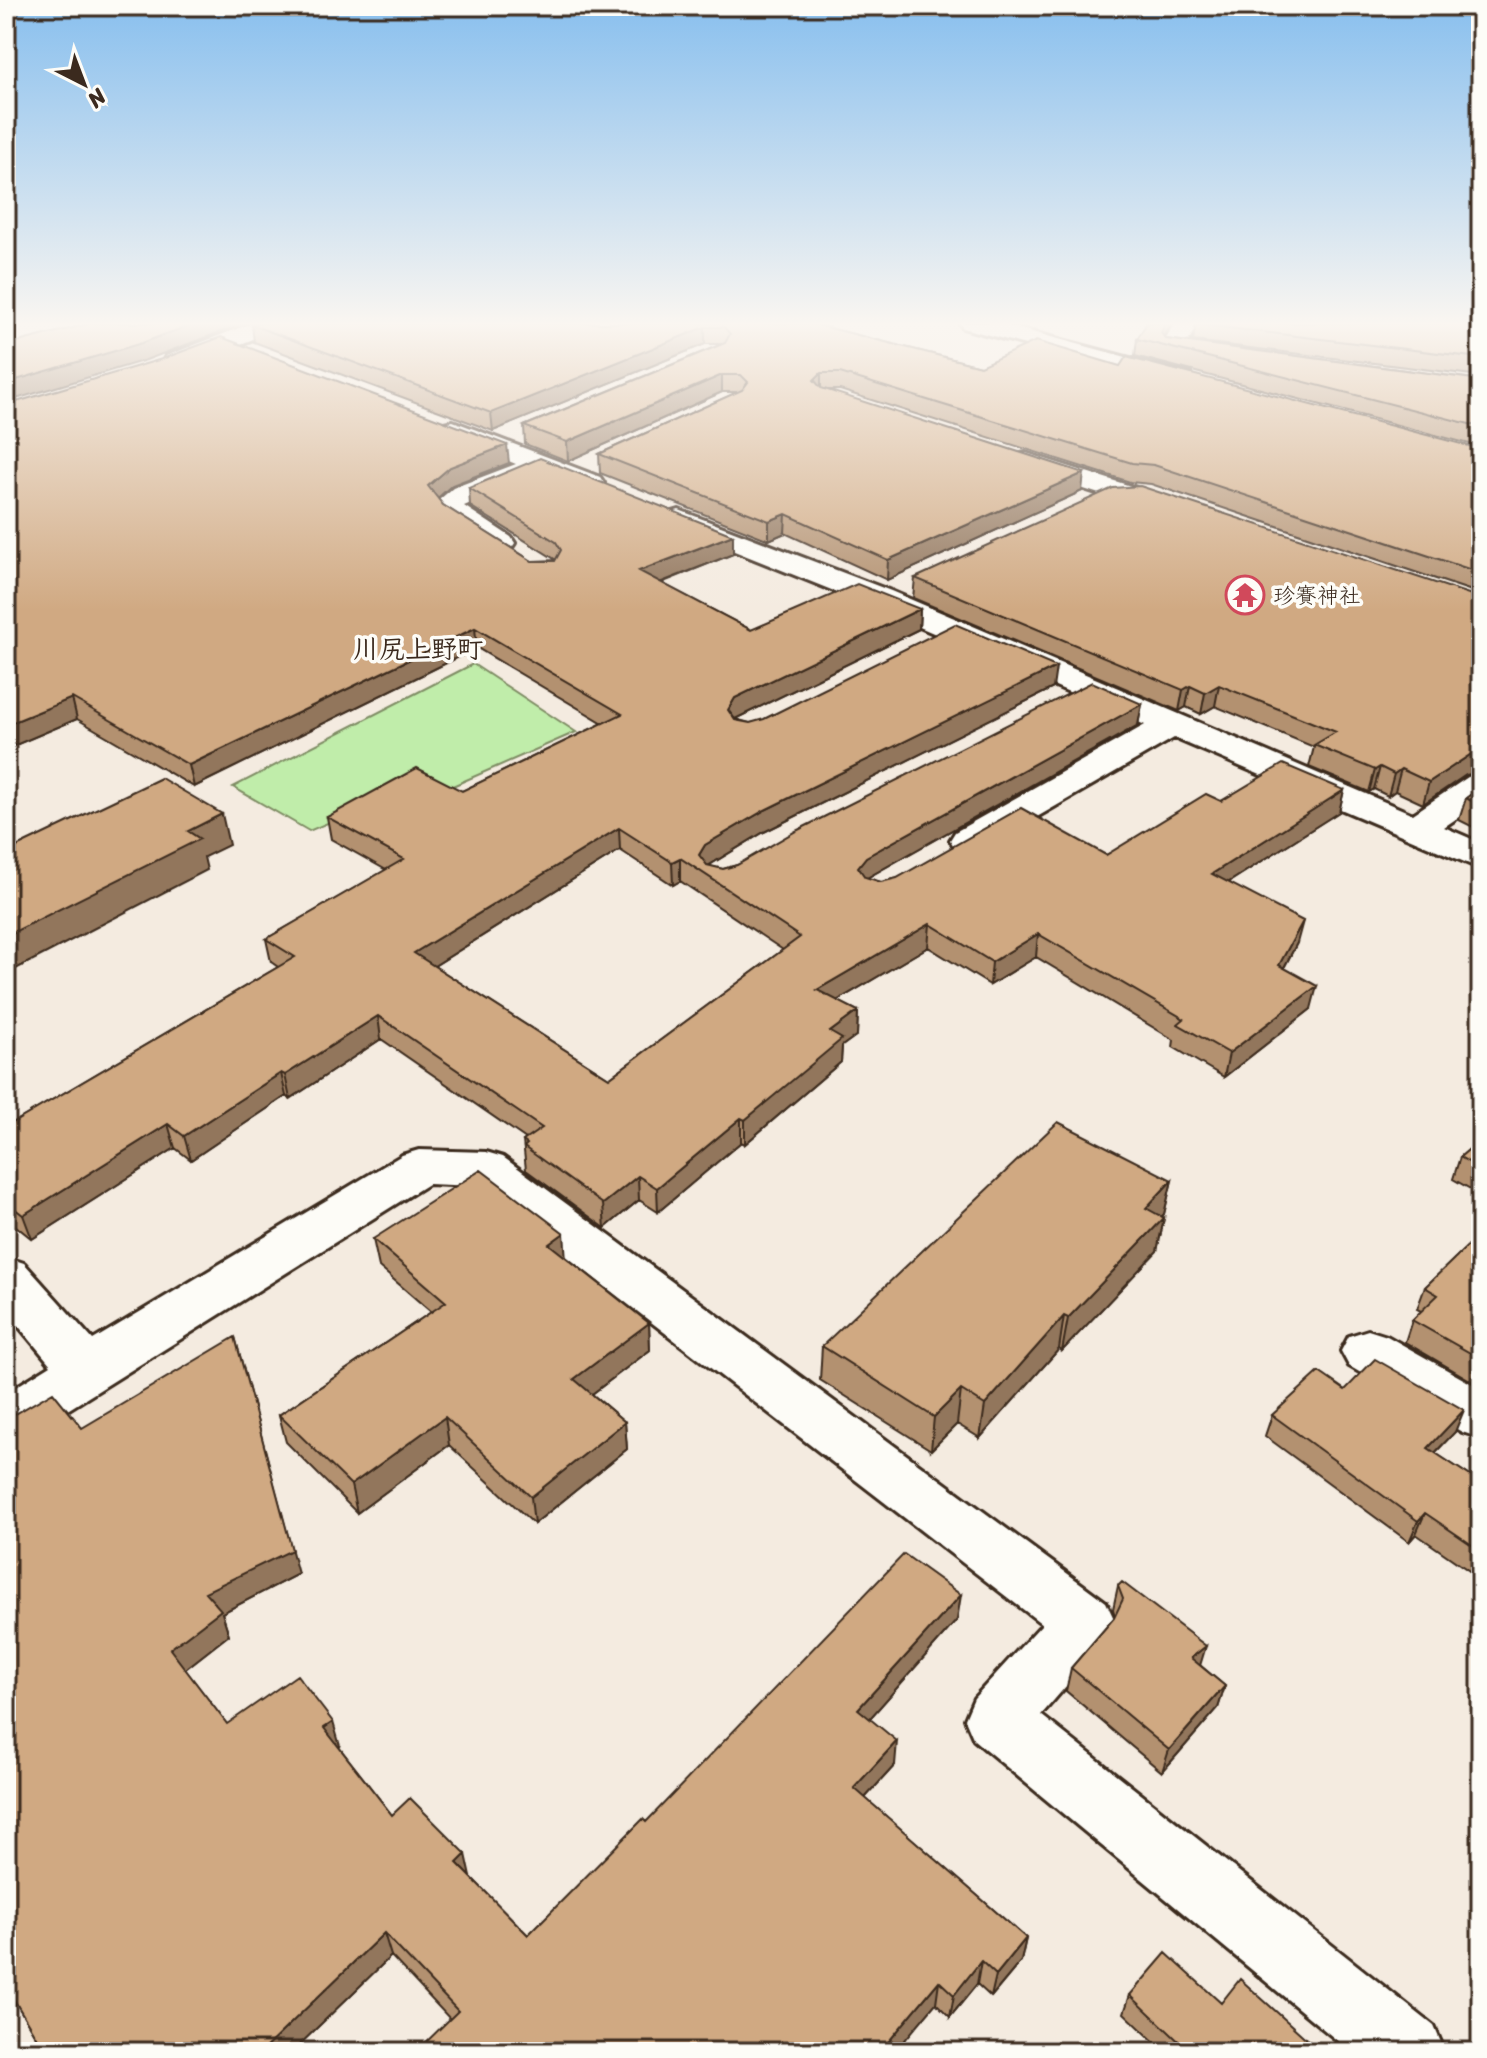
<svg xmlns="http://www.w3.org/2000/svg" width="1487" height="2058" viewBox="0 0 1487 2058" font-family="Sriracha,'Klee One',sans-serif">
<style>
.green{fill:#c0edaa;stroke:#7e8c64;stroke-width:2}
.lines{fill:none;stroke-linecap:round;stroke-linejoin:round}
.minor-casing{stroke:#3b2a1e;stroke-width:6}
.minor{fill:#fdfcf7;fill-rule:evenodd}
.wall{fill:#b39170;stroke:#3b2a1e;stroke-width:2;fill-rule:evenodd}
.shaded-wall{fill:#92765b;stroke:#3b2a1e;stroke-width:2}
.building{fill:#d0a982;stroke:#3b2a1e;stroke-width:2;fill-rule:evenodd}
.labels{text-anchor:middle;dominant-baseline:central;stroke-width:7;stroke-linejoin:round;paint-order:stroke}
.far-poi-label{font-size:22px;fill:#3b2a1e;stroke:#fdfcf7;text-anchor:start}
.far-quarter-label{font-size:26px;font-weight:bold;fill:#3b2a1e;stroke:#fdfcf7}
</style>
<rect width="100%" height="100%" fill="#f4ebe0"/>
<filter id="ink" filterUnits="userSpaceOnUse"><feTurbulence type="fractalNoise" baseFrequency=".0125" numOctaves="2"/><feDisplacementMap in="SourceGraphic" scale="16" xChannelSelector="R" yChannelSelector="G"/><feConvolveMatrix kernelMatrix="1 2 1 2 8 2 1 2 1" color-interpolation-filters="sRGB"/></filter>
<g filter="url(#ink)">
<!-- green -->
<path class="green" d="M473,664L576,732L448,788L433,778L309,831L233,787Z"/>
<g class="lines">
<!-- minor casing -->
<g class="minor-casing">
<path id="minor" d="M252,323H286L282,328L184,366H166L163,361L166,356Z
M959,323H999L1190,374L1194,379L1190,384L1181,387L963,328Z
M1174,323H1198L1188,342L1234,349L1237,354L1234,359L1225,361L1164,353L1161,348Z
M453,421L600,477L604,483L600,489L590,491L580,489L537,472L534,476L464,506L511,537L515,543L511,549C484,556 447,526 433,505L453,488L516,464L444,435L440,429L444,423Z
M1026,453L1137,488L1141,494L1137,500L1127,503L1016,467L1012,461L1016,455Z
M679,510L891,591L1413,814L1468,777L1481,774V802L1444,827L1481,843V869L1174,738L983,848L969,852L955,848L950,840L955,832L1145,725L869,605L669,525L664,519L669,513Z
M419,1150L486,1152L503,1157L1106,1602L1115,1621L1106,1640L1041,1715L1434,2026L1445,2052H1351L974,1740L965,1719L974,1698L1042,1624L475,1186L428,1184L26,1436L6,1442V1393L51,1365L6,1311V1257L24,1263L93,1340L402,1155Z
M1368,1330L1387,1336L1481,1389V1438L1462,1432L1349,1366L1341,1351L1349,1336Z"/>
</g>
<!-- minor -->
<use href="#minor" class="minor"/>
</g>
<!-- wall -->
<path class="wall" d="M810,323L980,366H1120L1481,449V594L1151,484L1130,482L840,390H826L1082,491L887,580L785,533L769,540L600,473L599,454L738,392H722L568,461L525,444L524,426L722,344H705L493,431L254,342L252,325Z
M1147,323H1171L1164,337L1166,339L1481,380V447L1135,356L1137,339Z
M1196,323H1481V376L1193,341Z
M6,405L509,463L452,485L437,498L443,505L532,561L556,560L470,506L469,488L733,554L661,583L751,630L920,609L919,629L735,719L750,723L1053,688L764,832L708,866L723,869L737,865L1142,704L1138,725L867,878L881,882L1106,855L1221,801L1344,790L1339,812L1229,882L1297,943L1284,968L1311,1009L1224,1077L1173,1047L1174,1040L1036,957L990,985L928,947L837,1001L858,1011L857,1035L842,1046L841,1062L745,1144L741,1142L658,1212L639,1200L605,1228L526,1170L523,1141L526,1139L381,1039L290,1099L286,1096L191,1160L175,1148L32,1239L6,1218V1127L278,967L271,962L266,939L386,870L331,839L327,817L462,791L603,723L477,648L194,787L77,719L6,749ZM620,850L673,885L680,881L783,950L609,1078L434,966Z
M915,578L1481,598L1466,775L1423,804L1395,791L1388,796L1374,789L1369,792L1309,767L1314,747L1215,706L1201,714L1186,707L1179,711L913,598Z
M1481,787V831L1459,820L1466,798Z
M1481,1139V1195L1453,1179L1460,1157Z
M1172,1180L1164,1214L1162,1216L1164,1218L1157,1251L1062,1351L1059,1349L980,1438L957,1424L931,1450L820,1380L822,1346Z
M1481,1233V1380L1477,1384L1405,1342L1412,1320L1421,1311L1417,1309L1425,1287Z
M373,1239L566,1257L649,1323L650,1350L592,1394L625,1422L627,1449L534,1524L449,1445L357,1513L286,1442L279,1415L431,1312L379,1267Z
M1345,1390L1455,1432L1435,1453L1481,1483V1579L1416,1534L1409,1542L1265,1436L1272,1415Z
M6,1416L82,1428L298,1574L222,1613L229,1635L185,1669L227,1724L340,1746L339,1747L392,1815L471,1877L528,1935L646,1822L957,1620L870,1718L895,1765L865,1798L1026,1938L1021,1961L991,1997L977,1984L950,2017L936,2003L450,2019L391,1956L292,2052H45L16,2003L6,2011Z
M1118,1586L1200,1665L1225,1686L1218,1708L1162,1772L1066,1691L1071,1668L1114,1618L1115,1616L1113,1609Z
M1130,1995L1221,2003L1321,2052H1165L1124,2013Z"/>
<!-- shaded-wall -->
<path class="shaded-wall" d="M196,323H244L146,360L6,402V383Z
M1165,323H1171L1161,345V333Z
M705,327V344L493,431L491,413Z
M821,373V390L814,380Z
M722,375V392L568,461L567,442Z
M507,445L509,463L452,485L430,505L428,486L450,467Z
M1084,473L1082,491L887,580L888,560Z
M786,514L785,533L769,540V521Z
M733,535V554L639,591V571Z
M920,609L919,629L735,719L728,710L735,698Z
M475,628L477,648L194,787L189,765Z
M1056,667L1053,688L764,832L706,867L699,855L705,845L765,810Z
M1219,685L1215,706L1201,714L1205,693Z
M1190,686L1186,707L1179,711L1183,690Z
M72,698L77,719L6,749V725Z
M1142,704L1138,725L865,879L858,867L866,857Z
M1481,751V772L1466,775L1423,804L1429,782L1473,753Z
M1380,767L1374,789L1369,792L1375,770Z
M1401,769L1395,791L1388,796L1394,774Z
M1344,790L1339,812L1207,896L1212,874Z
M222,814L229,845L204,857L207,870L6,974V936L188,831Z
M619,828L620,850L418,976L414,953Z
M680,858V881L673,885L672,862Z
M1303,921L1297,943L1273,988L1279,965Z
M930,924L928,947L816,1013L817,990Z
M1038,934L1036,957L990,985L992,962Z
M1317,986L1311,1009L1224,1077L1229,1053Z
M858,1011L857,1035L842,1046L841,1062L745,1144V1120L830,1032Z
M378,1016L381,1039L290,1099L285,1075Z
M281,1073L286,1096L191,1160L184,1136Z
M741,1118V1142L658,1212L657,1188Z
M168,1124L175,1148L32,1239L23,1215Z
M638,1176L639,1200L605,1228L603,1204Z
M1172,1180L1164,1214L1139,1241L1146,1208Z
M1164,1218L1157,1251L1062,1351L1068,1318Z
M564,1233L566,1260L549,1244Z
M1064,1316L1059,1349L980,1438L985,1405Z
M649,1323L650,1350L576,1406L574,1379Z
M235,1337L298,1574L222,1613L229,1635L179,1674L170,1649L205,1592Z
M961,1390L957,1424L931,1450L934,1417Z
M1464,1410L1455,1432L1419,1469L1428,1448Z
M445,1417L449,1445L357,1513L351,1485Z
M625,1422L627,1449L534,1524L531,1497Z
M1425,1513L1416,1534L1409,1542L1418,1521Z
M961,1595L957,1620L857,1733L858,1709Z
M1206,1646L1199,1669L1191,1658Z
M1225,1686L1218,1708L1162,1772L1169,1750Z
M333,1722L340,1746L331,1752L324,1728Z
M897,1741L895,1765L852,1812L854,1788Z
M466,1854L471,1877L457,1863Z
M384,1933L391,1956L292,2052H261Z
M1026,1938L1021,1961L991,1997L996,1975Z
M981,1961L977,1984L950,2017L954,1995Z
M939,1981L936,2003L895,2052H880Z
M6,1986L16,2003L6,2011Z
M102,2045L105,2052H93Z"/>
<!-- building -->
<path class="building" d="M92,323H196L142,343L6,383V345Z
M257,323H810L980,366L1036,341L1120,366L1126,357L1481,449V573L1154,465L1132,463L840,373H821L814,380L821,388L1084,473L888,560L786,514L769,521L599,454L742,390L748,382L741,375H722L567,442L524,426L725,343L730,334L724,327H705L491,413L252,325Z
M1147,323H1165L1161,333L1166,339L1481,380V427L1137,339Z
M1196,323H1481V358L1195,324Z
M221,337L507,445L450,467L428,486L443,505L532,561H555L561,550L556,542L469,488L540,458L733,535L639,571L751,630L857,584L920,609L735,698L728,710L735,720L750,723L764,719L955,624L1056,667L765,810L705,845L699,855L707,865L723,869L737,865L796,831L1092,682L1142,704L866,857L858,867L865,877L881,882L897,878L1021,808L1106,855L1206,794L1221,801L1283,764L1344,790L1212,874L1303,921L1279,965L1317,986L1229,1053L1178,1024L1184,1019L1038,934L992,962L930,924L817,990L858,1011L830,1032L842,1039L745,1120L741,1118L657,1188L638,1176L603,1204L524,1147L527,1144L523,1141L542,1128L378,1016L285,1075L281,1073L184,1136L168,1124L23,1215L6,1202V1127L295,957L266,939L404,859L327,817L417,768L462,791L622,714L475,628L189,765L72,698L6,725V405L162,359ZM619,828L672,862L680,858L800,937L609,1078L414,953Z
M1140,486L1481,598V751L1473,753L1429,782L1401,769L1394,774L1380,767L1375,770L1314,745L1336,732L1219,685L1205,693L1190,686L1183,690L915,578L1113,488Z
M161,778L222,814L188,831L200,839L6,936V852Z
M1481,787V806L1466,798Z
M1058,1122L1172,1180L1146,1208L1164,1218L1068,1318L1064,1316L985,1405L961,1390L934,1417L822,1346Z
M1481,1139V1169L1460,1157Z
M481,1170L564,1233L549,1244L649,1323L574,1379L625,1422L531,1497L445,1417L351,1485L279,1415L446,1302L373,1239Z
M1481,1233V1359L1412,1320L1438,1295L1425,1287Z
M235,1337L292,1550L205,1592L221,1610L170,1649L227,1724L297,1675L333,1722L324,1728L392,1815L410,1798L466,1854L457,1863L528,1935L643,1819L646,1822L904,1554L961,1595L858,1709L897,1741L854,1788L1026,1938L996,1975L981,1961L954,1995L939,1981L880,2052H416L458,2011L384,1933L261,2052H107L102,2045L93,2052H45L6,1986V1476L11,1473L6,1467V1416L17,1413L53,1392L82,1428Z
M1375,1359L1464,1410L1428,1448L1481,1483V1551L1425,1513L1418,1521L1272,1415L1319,1372L1345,1390Z
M1122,1582L1206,1646L1191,1658L1225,1686L1169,1750L1071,1668L1114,1618L1123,1599L1118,1586Z
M1166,1953L1221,2003L1240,1979L1321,2052H1190L1130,1995Z"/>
</g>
<!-- sky -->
<linearGradient id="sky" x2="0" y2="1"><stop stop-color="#88bfee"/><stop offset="0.53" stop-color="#faf6f1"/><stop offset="1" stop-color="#faf6f1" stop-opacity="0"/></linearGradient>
<rect width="1487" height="611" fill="url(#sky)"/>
<!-- icons -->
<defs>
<g id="temple-ring" transform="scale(2)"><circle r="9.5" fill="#fdfcf7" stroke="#d1495b" stroke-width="1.5"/><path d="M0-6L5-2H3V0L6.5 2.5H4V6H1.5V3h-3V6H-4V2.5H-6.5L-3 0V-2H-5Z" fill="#d1495b"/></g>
</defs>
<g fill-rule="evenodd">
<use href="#temple-ring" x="1245" y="595"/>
</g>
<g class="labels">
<!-- far-poi labels -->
<g class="far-poi-label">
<text x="1273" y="595">珍賽神社</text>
</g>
<!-- far-quarter labels -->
<g class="far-quarter-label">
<text x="418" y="649">川尻上野町</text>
</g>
</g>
<!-- margin -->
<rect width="1487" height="2058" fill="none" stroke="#fdfcf7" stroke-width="32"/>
<rect x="16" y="16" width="1455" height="2026" fill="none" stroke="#3b2a1e" stroke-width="3" filter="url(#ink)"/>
<!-- north arrow -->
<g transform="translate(84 84) rotate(138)" stroke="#fdfcf7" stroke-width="6" paint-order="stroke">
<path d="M0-6L14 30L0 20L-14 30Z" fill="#3b2a1e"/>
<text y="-12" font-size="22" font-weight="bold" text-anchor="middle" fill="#3b2a1e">N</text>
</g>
</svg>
